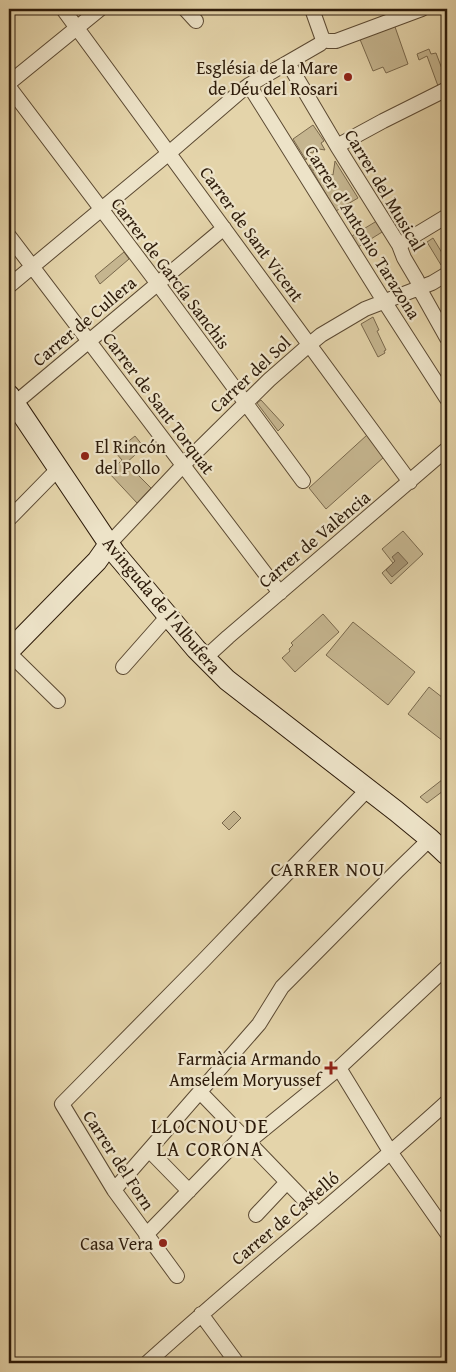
<svg xmlns="http://www.w3.org/2000/svg" width="456" height="1372" viewBox="0 0 456 1372" font-family="'Gentium Book Plus',serif">
<style>
.green{fill:#c5b58f;stroke:#79684c}
.water{fill:#a69574;stroke:#76644a}
.lines{fill:none;stroke-linecap:round;stroke-linejoin:round}
.street-casing{stroke:#5b4932;stroke-width:16}
.secondary-casing{stroke:#2d1b0a;stroke-width:22}
.street{stroke:#ede3c8;stroke-width:14}
.secondary{stroke:#ede3c8;stroke-width:20}
.poi-dot{fill:#8f2418;stroke:#ede3c8;stroke-width:2}
.labels{text-anchor:middle;dominant-baseline:central;stroke-width:4.5;stroke-linejoin:round;paint-order:stroke}
.poi-label{font-size:18px;fill:#2d1b0a;stroke:#ede3c8;text-anchor:end}
.street-label{font-size:18px;fill:#2d1b0a;stroke:#ede3c8}
.neighbourhood-label{font-size:19px;letter-spacing:1px;fill:#2d1b0a;stroke:#ede3c8}
.quarter-label{font-size:20px;letter-spacing:1px;fill:#2d1b0a;stroke:#ede3c8}
</style>
<rect width="100%" height="100%" fill="#e4d4aa"/>
<filter id="stains"><feTurbulence type="fractalNoise" baseFrequency=".004" numOctaves="4"/><feColorMatrix values="0 0 0 0 .2 0 0 0 0 .09 0 0 0 0 .02 0 0 0 .5 -.17"/></filter>
<radialGradient id="worn" r=".72"><stop offset=".6" stop-color="#630" stop-opacity="0"/><stop offset="1" stop-color="#630" stop-opacity=".3"/></radialGradient>
<!-- green -->
<path class="green" d="M394,24L408,64L386,73L383,67L373,71L359,37Z
M429,49L431,54L436,53L447,82L438,86L427,56L419,60L417,54Z
M313,125L324,141L321,143L325,150L319,149L318,151L314,150L313,153L308,152L306,160L293,139Z
M335,161L358,198L336,211L309,165L314,166L313,170L333,175Z
M380,219L387,229L358,247L352,236Z
M433,238L447,261L441,265L427,242Z
M124,252L129,259L100,284L95,276Z
M373,317L379,330L377,331L386,350L384,351L385,353L378,357L361,324Z
M261,400L284,425L278,431L257,403Z
M367,435L384,457L326,509L309,488Z
M135,436L144,447L126,463L151,488L137,503L109,473L122,460L115,452Z
M403,531L423,554L391,584L382,573L393,563L382,549Z
M323,614L339,632L295,672L282,658L290,651L289,649L293,645L291,643Z
M353,622L415,672L388,705L326,655Z
M429,687L447,701V744L408,714Z
M447,776V788L427,803L420,797Z
M234,811L241,818L229,830L222,823Z"/>
<!-- water -->
<path class="water" d="M398,552L408,563L392,577L386,570L395,561L392,557Z"/>
<g class="lines">
<!-- street casing -->
<g class="street-casing">
<path id="street" d="M63,9L410,482
M185,9L196,21
M312,9L323,40
M323,40L329,41H336L422,9
M288,63L337,146L399,245L404,258L417,280L419,288L447,338
M9,83L100,9
M249,85L384,301L447,399
M9,87L158,284L303,481
M337,146L383,121L447,89
M9,236L280,593
M399,245L447,216
M9,286L169,153L241,91L249,85L320,44L323,40
M14,404L224,228
M9,519L58,469
M109,544L188,460L269,380L310,344L321,335L365,309L432,283L447,274
M9,653L58,701
M205,658L228,637L447,449
M123,667L168,616
M339,1068L391,1153L447,1233
M200,1092L318,1214
M248,1142L339,1068L447,967
M149,1150L189,1191
M114,1190L259,1024L282,987L397,871L430,839
M256,1215L287,1182
M146,1235L242,1136
M177,1276L114,1190L62,1104L203,961L368,789
M201,1314L237,1363
M147,1363C245,1274 349,1191 447,1102"/>
</g>
<!-- secondary casing -->
<g class="secondary-casing">
<path id="secondary" d="M9,395L115,553L196,649L227,680L396,811L430,839L447,855
M9,651L97,561L109,544"/>
</g>
<!-- street -->
<use href="#street" class="street"/>
<!-- secondary -->
<use href="#secondary" class="secondary"/>
</g>
<!-- markers -->
<g class="poi-dot">
<circle cx="348" cy="77" r="5"/>
<circle cx="85" cy="456" r="5"/>
<path d="M328.5 1060.5h5v5h5v5h-5v5h-5v-5h-5v-5h5z"/>
<circle cx="163" cy="1243" r="5"/>
</g>
<g class="labels">
<!-- poi labels -->
<g class="poi-label">
<text x="338" y="67">Església de la Mare<tspan x="338" dy="21">de Déu del Rosari</tspan></text>
<text x="95" y="446" text-anchor="start">El Rincón<tspan x="95" dy="21">del Pollo</tspan></text>
<text x="321" y="1058">Farmàcia Armando<tspan x="321" dy="21">Amselem Moryussef</tspan></text>
<text x="153" y="1243">Casa Vera</text>
</g>
<!-- street labels -->
<g class="street-label">
<text transform="translate(385 190) rotate(59)">Carrer del Musical</text>
<text transform="translate(363 232) rotate(58)">Carrer d'Antonio Tarazona</text>
<text transform="translate(252 234) rotate(54)">Carrer de Sant Vicent</text>
<text transform="translate(171 273) rotate(53)">Carrer de García Sanchis</text>
<text transform="translate(84 321) rotate(-40)">Carrer de Cullera</text>
<text transform="translate(250 374) rotate(-43)">Carrer del Sol</text>
<text transform="translate(159 403) rotate(53)">Carrer de Sant Torquat</text>
<text transform="translate(314 539) rotate(-40)">Carrer de València</text>
<text transform="translate(162 605) rotate(50)">Avinguda de l'Albufera</text>
<text transform="translate(119 1160) rotate(57)">Carrer del Forn</text>
<text transform="translate(285 1218) rotate(-40)">Carrer de Castelló</text>
</g>
<!-- neighbourhood labels -->
<g class="neighbourhood-label">
<text x="328" y="869">CARRER NOU</text>
</g>
<!-- quarter labels -->
<g class="quarter-label">
<text x="210" y="1125">LLOCNOU DE<tspan x="210" dy="23">LA CORONA</tspan></text>
</g>
</g>
<!-- margin -->
<rect width="456" height="1372" fill="none" stroke="#e4d4aa" stroke-width="30"/>
<rect x="10" y="10" width="436" height="1352" fill="none" stroke="#2d1b0a" stroke-width="2.5"/>
<rect x="15" y="15" width="426" height="1342" fill="none" stroke="#2d1b0a"/>
<rect width="100%" height="100%" filter="url(#stains)"/>
<rect width="100%" height="100%" fill="url(#worn)"/>
</svg>
